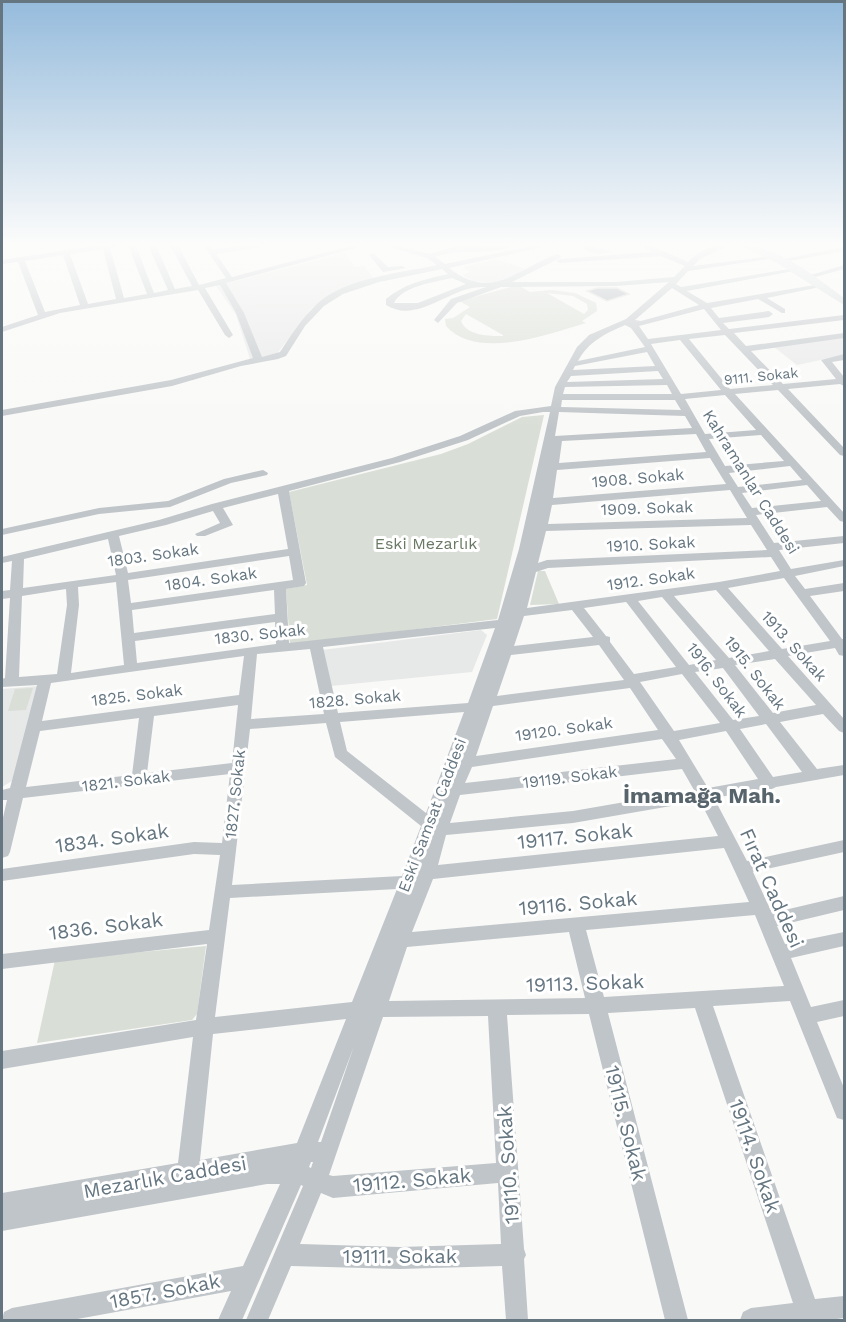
<svg xmlns="http://www.w3.org/2000/svg" width="846" height="1322" viewBox="0 0 846 1322" font-family="'Work Sans',sans-serif">
<style>
.built{fill:#e7e8e8}
.green{fill:#d9ded6;fill-rule:evenodd}
.building{fill:#a9b2b8;stroke:#dbdbd9;stroke-width:1.5}
.lines{fill:none;stroke-linecap:round;stroke-linejoin:round}
.minor{fill:#c0c5c9;fill-rule:evenodd}
.major{fill:#d6dbde;fill-rule:evenodd}
.labels{text-anchor:middle;dominant-baseline:central;stroke-width:6;stroke-linejoin:round;paint-order:stroke}
.far-street-label{font-size:14px;fill:#657681;stroke:#fff}
.street-label{font-size:16px;fill:#657681;stroke:#fff}
.park-label{font-size:16px;fill:#697964;stroke:#fff}
.near-street-label{font-size:20px;fill:#657681;stroke:#fff}
.district-label{font-size:22px;font-weight:bold;fill:#57646c;stroke:#fff}
</style>
<rect width="100%" height="100%" fill="#f9f9f7"/>
<!-- built -->
<path class="built" d="M345,253L355,267L364,266L374,279L335,292L311,309L276,355L250,359L236,315L216,286Z
M496,259L529,270L503,282L494,283L473,281L462,275L470,272L463,267Z
M844,337V355L797,365L774,347Z
M481,630L487,635L472,672L331,686L322,650Z
M39,686L12,781L2,787V689Z"/>
<!-- green -->
<path class="green" d="M518,285L530,292L552,290L575,293L596,303L597,311L582,321L586,323C548,334 478,361 446,326L445,319L453,318L470,307L459,301ZM547,293L573,296L587,304L588,310L584,314ZM466,314L503,335V336C489,336 467,336 461,321Z
M544,415L497,619L290,645L286,589L307,585L289,492L441,454L468,444L522,417Z
M538,571H545L559,604L530,605Z
M33,688L26,710L8,711L15,689Z
M206,946L197,1014L192,1020L37,1043L55,960Z"/>
<!-- building -->
<path class="building" d="M597,288H617L629,294L607,301L587,291Z"/>
<g class="lines">
<!-- minor -->
<path class="minor" d="M113,243H135L154,293L168,290L147,243H155L175,289L192,286L169,243H177L199,285L226,278L202,243H209L213,249L271,243L268,246L216,254L232,277L362,243H375L226,283L244,313L262,357L280,352C291,335 302,318 317,304C344,278 401,273 437,265L427,258L376,243H389L429,254L452,247L508,243L514,245C493,257 460,247 435,257L445,264L546,243H561L449,268C493,302 516,269 557,254L561,256L560,258L512,282H616L674,277L685,266L661,256L560,263L556,261L560,259L653,252L635,243H645L688,262C699,250 718,243 733,243L700,259L693,266L771,256L775,258L688,271L676,284L681,287L795,268L799,270L687,291L707,303L821,284L825,286L767,298L785,309V313H782L758,299L711,308L719,318L769,311L773,314L769,317L723,323L729,329L844,315V320L734,333L746,346L844,333V338L751,351L783,384L836,379L821,360L844,354V360L832,362L844,377V386L840,384L788,389L844,448V456L840,455L778,390L735,394L844,513V522L840,521L827,507L756,515L774,543L844,536V543L779,550L791,569L844,560V566L795,576L805,589L844,583V591L810,596L842,639H844V656L839,655L835,648L788,656L844,719V733L839,731L823,714L780,722L817,769L844,765V775L776,787L770,790L765,789L714,798L747,861L844,840V852L753,872L772,913L844,896V910L777,926L785,944L844,932V946L791,958L811,1007L844,1000V1016L817,1022L844,1088V1120L837,1118L790,1001L713,1006L815,1299L844,1296V1318L830,1320H740L743,1312L751,1308L793,1303L695,1008L608,1013L688,1320H665L589,1014L507,1015L524,1249L526,1255L524,1259L528,1320H506L502,1266L400,1269L291,1266L268,1320H246L303,1186L301,1185L242,1320H218L231,1291L72,1320H2L4,1312L12,1308L243,1266L280,1184H267L2,1231V1193L178,1163L193,1037L2,1069V1051L196,1020L207,944L2,969V954L209,930L220,855L194,854L2,881V869L194,842L222,843L230,774L23,798L10,852L8,856L2,858V822L7,800H2V790L10,788L37,685L2,687V679L5,678L10,598L2,599V591L10,590L12,561L2,563V557L159,520L212,504L392,458L460,436L515,411L551,406L555,387L577,347L589,335L626,319L669,282L616,286L501,287L457,303L438,323L434,320L451,299L486,287C481,287 476,287 472,288C445,293 414,323 386,305V299C404,284 425,279 448,274L442,269L379,282L343,294L324,306L305,326L286,356L278,359L241,366L172,386L2,416V410L171,380L253,358L236,313L220,285L205,288L233,335L229,338L225,335L198,290L60,313L2,332V327L38,315L18,262L2,264V260ZM128,245L147,294L124,298L110,248ZM103,249L116,299L88,304L70,254ZM63,255L80,305L45,312L25,261ZM452,278L466,284L418,303H394C402,286 435,282 452,278ZM672,288L699,305L641,321L635,320ZM704,309L721,330L648,339L639,326ZM625,325L631,328L645,347L578,361C589,341 605,334 625,325ZM725,335L773,385L730,389L689,339ZM680,340L721,390L681,394L651,344ZM647,352L655,366L573,370L575,366ZM658,371L663,379L567,382L571,376ZM667,385L672,394H563L565,387ZM725,395L756,430L705,434L685,399ZM562,400H675L681,410L561,407ZM543,412H550L519,549L498,620L289,643L286,589L304,586L306,583L289,491L400,462L468,440L520,416ZM559,412L685,416L692,428L555,436ZM696,434L706,452L559,463L562,441ZM761,435L784,461L725,466L709,439ZM710,458L726,484L553,498L557,470ZM790,466L802,480L738,487L729,473ZM807,485L821,501L752,508L742,493ZM730,490L747,518L548,524L552,505ZM278,494L288,549L128,573L119,536L166,525L213,511L220,523L195,534L197,536H205L233,525L223,508ZM751,525L767,550L547,560L538,563L546,531ZM108,539L116,575L23,588L24,559ZM289,556L293,580L131,603L128,580ZM771,557L780,571L719,582L527,608L536,572L548,568ZM784,578L830,641L782,649L728,588ZM116,582L124,665L71,673L79,605L78,587ZM66,589L67,605L57,674L19,677L22,596ZM274,590L275,614L134,633L132,610ZM716,590L769,651L729,658L674,596ZM662,597L716,660L689,665L638,601ZM626,602L627,603L676,667L634,674L610,642V637L606,636L584,608ZM572,610L593,637L514,646L524,616ZM275,622L276,644L137,663L135,641ZM495,628L468,703L338,713L323,647ZM599,645L624,680L497,696L511,655ZM310,649L324,714L251,719L257,654ZM244,656L239,695L42,721L51,683ZM775,659L816,705L773,713L735,665ZM723,668L759,716L733,720L695,672ZM682,674L720,723L674,731L640,682ZM630,688L658,730L476,756L493,706ZM238,705L232,763L147,773L154,716ZM464,712L426,813L347,751L340,722ZM139,718L132,775L26,787L40,731ZM326,723L335,757L421,826L402,876L232,885L250,729ZM766,724L802,772L773,777L740,729ZM726,731L758,779L708,788L679,740ZM662,739L676,759L465,783L472,767ZM682,769L694,790L573,811L450,823L460,795ZM700,801L718,836L438,865L446,835L573,823ZM724,848L749,902L412,932L433,879ZM397,889L352,1002L215,1017L230,898ZM755,915L784,986L604,997L586,930ZM569,932L585,998L389,1001L407,947ZM488,1016L496,1163L333,1176L329,1175L383,1017ZM346,1019L297,1143L200,1160L213,1034ZM354,1046L321,1142H318ZM311,1162H313L311,1168L309,1167ZM498,1183L501,1244L400,1247L300,1244L321,1193L333,1198Z
M576,243C579,243 609,250 611,251C598,257 586,252 576,243Z
M762,243H785L764,247L760,245Z
M787,243H817L798,247Z
M844,247V251L778,263L774,261Z
M373,253L388,267L402,266L406,268L383,272L369,255Z
M844,265V269L808,279L804,277Z
M263,470L268,473L267,475L231,483L170,507L99,514L2,535V529L99,508L168,501L224,479Z"/>
<!-- major -->
<path class="major" d="M735,243C774,243 814,276 844,298V305L777,263Z"/>
</g>
<!-- sky -->
<linearGradient id="sky" x2="0" y2="1"><stop stop-color="#95bbdc"/><stop offset="0.57" stop-color="#fcfcfb"/><stop offset="1" stop-color="#fcfcfb" stop-opacity="0"/></linearGradient>
<rect width="846" height="428" fill="url(#sky)"/>
<g class="labels">
<!-- far-street labels -->
<g class="far-street-label">
<text transform="translate(761 376) rotate(-6)">9111. Sokak</text>
</g>
<!-- street labels -->
<g class="street-label">
<text transform="translate(638 478) rotate(-5)">1908. Sokak</text>
<text transform="translate(751 482) rotate(58)">Kahramanlar Caddesi</text>
<text transform="translate(647 508) rotate(-2)">1909. Sokak</text>
<text transform="translate(651 544) rotate(-3)">1910. Sokak</text>
<text transform="translate(153 555) rotate(-8)">1803. Sokak</text>
<text transform="translate(211 579) rotate(-8)">1804. Sokak</text>
<text transform="translate(651 579) rotate(-8)">1912. Sokak</text>
<text transform="translate(260 634) rotate(-6)">1830. Sokak</text>
<text transform="translate(794 646) rotate(48)">1913. Sokak</text>
<text transform="translate(755 673) rotate(52)">1915. Sokak</text>
<text transform="translate(717 680) rotate(53)">1916. Sokak</text>
<text transform="translate(137 695) rotate(-7)">1825. Sokak</text>
<text transform="translate(355 699) rotate(-5)">1828. Sokak</text>
<text transform="translate(564 729) rotate(-8)">19120. Sokak</text>
<text transform="translate(570 777) rotate(-7)">19119. Sokak</text>
<text transform="translate(126 781) rotate(-7)">1821. Sokak</text>
<text transform="translate(235 794) rotate(-84)">1827. Sokak</text>
<text transform="translate(432 815) rotate(-69)">Eski Samsat Caddesi</text>
</g>
<!-- park labels -->
<g class="park-label">
<text x="426" y="543">Eski Mezarlık</text>
</g>
<!-- near-street labels -->
<g class="near-street-label">
<text transform="translate(575 836) rotate(-6)">19117. Sokak</text>
<text transform="translate(112 838) rotate(-8)">1834. Sokak</text>
<text transform="translate(772 888) rotate(66)">Fırat Caddesi</text>
<text transform="translate(578 903) rotate(-5)">19116. Sokak</text>
<text transform="translate(106 926) rotate(-7)">1836. Sokak</text>
<text transform="translate(585 983) rotate(-2)">19113. Sokak</text>
<text transform="translate(626 1123) rotate(76)">19115. Sokak</text>
<text transform="translate(755 1156) rotate(71)">19114. Sokak</text>
<text transform="translate(508 1165) rotate(-94)">19110. Sokak</text>
<text transform="translate(165 1177) rotate(-10)">Mezarlık Caddesi</text>
<text transform="translate(412 1180) rotate(-5)">19112. Sokak</text>
<text x="400" y="1256">19111. Sokak</text>
<text transform="translate(165 1291) rotate(-11)">1857. Sokak</text>
</g>
<!-- district labels -->
<g class="district-label">
<text x="702" y="795">İmamağa Mah.</text>
</g>
</g>
<!-- border -->
<rect width="846" height="1322" fill="none" stroke="#657681" stroke-width="6"/>
</svg>
